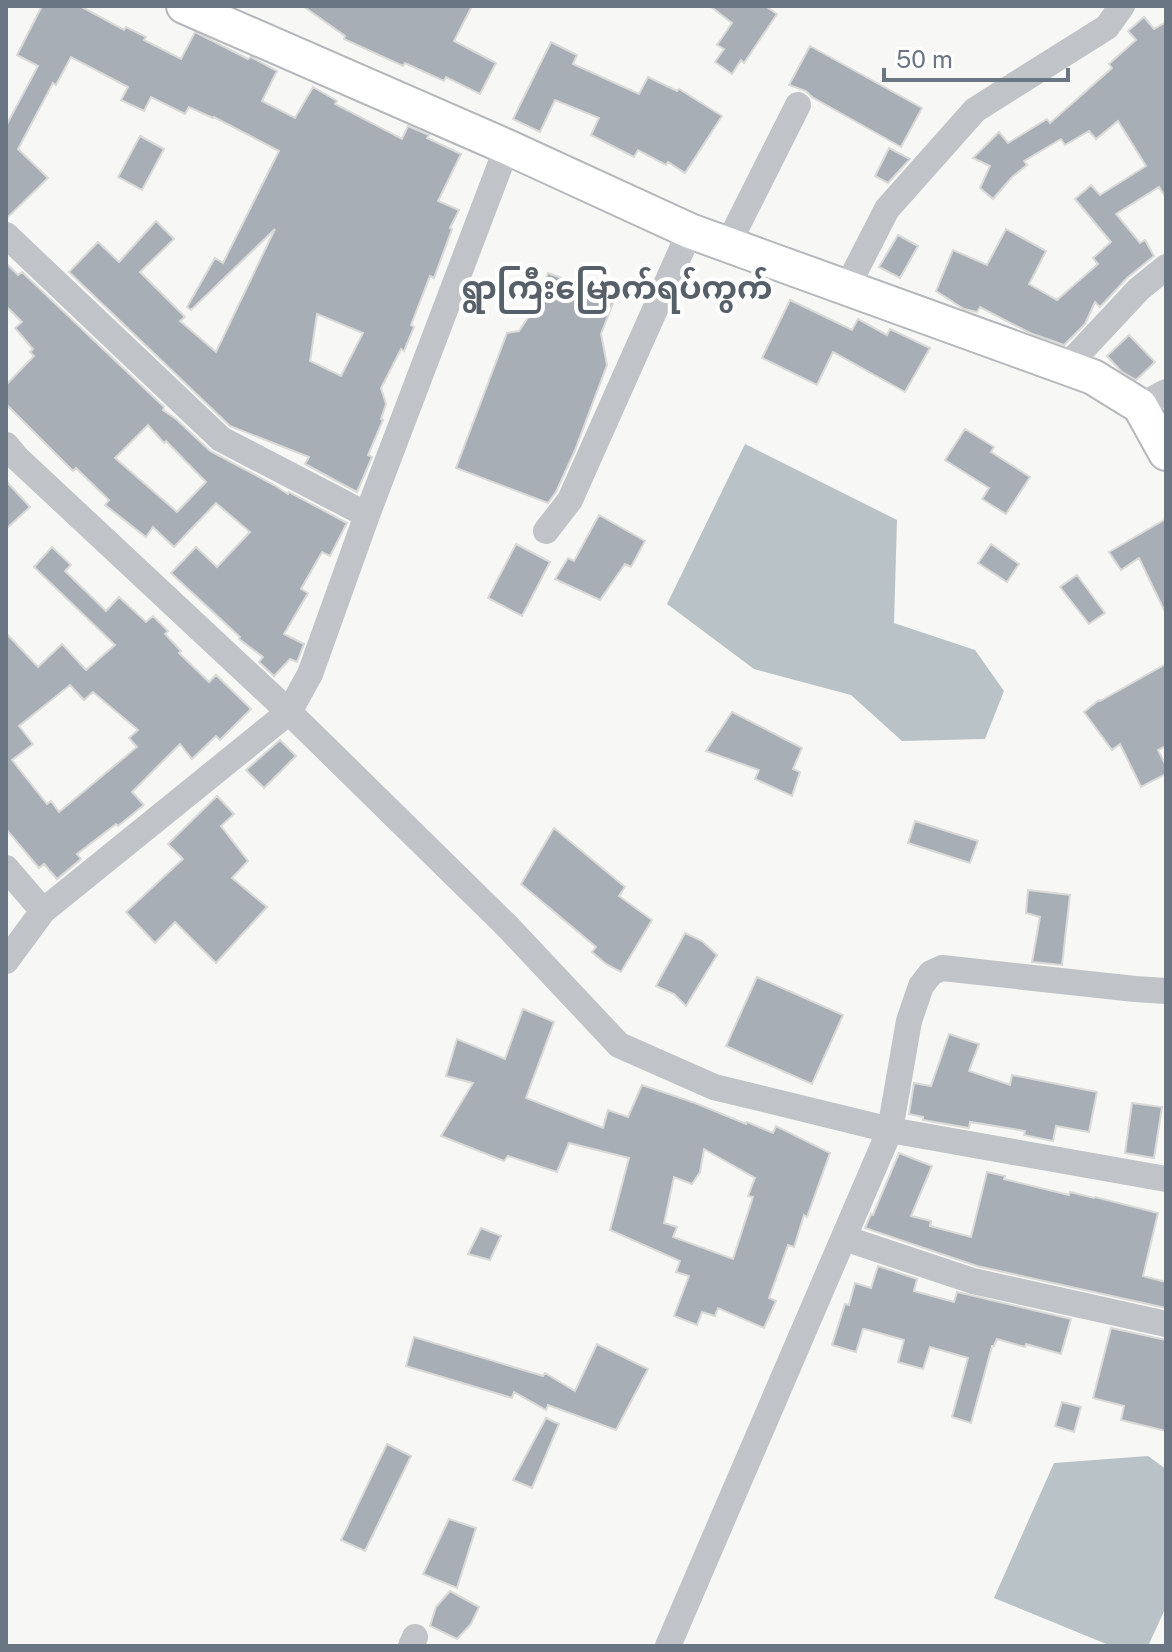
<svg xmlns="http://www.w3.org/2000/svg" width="1172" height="1652" viewBox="0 0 1172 1652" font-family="'Public Sans','Noto Sans Myanmar',sans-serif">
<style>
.water{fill:#b9c2c7}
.building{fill:#a8aeb5;stroke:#d9d9d8;stroke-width:2;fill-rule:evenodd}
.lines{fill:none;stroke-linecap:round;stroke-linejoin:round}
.major-casing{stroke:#b4b7bb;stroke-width:38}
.minor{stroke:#c0c3c7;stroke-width:26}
.major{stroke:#fff;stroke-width:34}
.labels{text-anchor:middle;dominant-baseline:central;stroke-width:8;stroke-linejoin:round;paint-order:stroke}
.quarter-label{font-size:32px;font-weight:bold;fill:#576069;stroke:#fff}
</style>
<rect width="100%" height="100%" fill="#f7f8f5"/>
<!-- water -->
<path class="water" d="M745,444L897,520L894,623L975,650L1004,691L985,739L902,741L851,695L754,669L667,604Z
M1148,1456L1166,1469V1607L1149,1644L1146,1646H1111L994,1598L1054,1463Z"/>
<!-- building -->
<path class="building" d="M42,6H80L124,30L126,27L146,37L144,40L181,59L195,32L248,59L251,57L277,71L262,101L295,118L313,87L337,101L335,104L402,139L408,126L429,135L427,138L461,154L438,201L459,210L450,228L452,229L434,278L430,276L411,325L414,327L404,351L401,349L381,388L386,404L381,419L383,420L368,455L372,457L357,492L305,464L309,457L230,426L69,272L98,242L119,262L156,221L174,239L140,272L185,317L180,321L216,352L275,229L191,310L187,307L215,258L223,263L279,151L214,117L213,118L189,107L185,114L151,97L144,111L121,100L128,87L71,57L56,85L53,83L18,149L48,178L6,219V126L38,66L17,55ZM317,314L363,333L341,376L310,361Z
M303,6H472L454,41L496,63L480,94L446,77L444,81L405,63L403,66L344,39L345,36Z
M710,6H765L777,14L744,63L741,60L732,74L715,62L724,49L717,45L732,23Z
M1144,17L1154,29L1166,22V198L1159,187L1116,214L1140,243L1145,240L1154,256L1127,278L1100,307L1095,302L1085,324L1064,345L1030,333L980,307L977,312L964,309L936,291L953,250L987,265L1006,229L1046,251L1029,284L1057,300L1098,264L1093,258L1111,242L1075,199L1091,185L1100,195L1146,166L1118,121L1096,139L1089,131L1065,145L1061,139L1024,161L1027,165L1012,177L993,199L980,188L990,166L973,158L999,132L1008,143L1047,119L1050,123L1112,68L1109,64L1136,40L1128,31Z
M551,42L577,55L573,64L639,94L648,77L677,91L679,89L722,116L685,173L668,162L666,165L638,150L634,157L591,135L599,118L555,100L540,132L513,119Z
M810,46L922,108L901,147L812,97L806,91L789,85Z
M140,136L164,149L142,190L118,177Z
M889,148L910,159L888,183L875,176Z
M898,235L918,246L900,278L879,267Z
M6,263L18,275L22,272L164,407L163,410L176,419L210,451L274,485L288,494L289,492L347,523L330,556L322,552L301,589L308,593L284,634L304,644L297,662L290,659L274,676L259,662L263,657L239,639L240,637L171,573L196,547L217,567L250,532L216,503L174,547L153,527L146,537L105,505L109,500L76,468L73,471L6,404V385L34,356L30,352L33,349L15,328L22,322L6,306ZM148,425L164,443L166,441L206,482L177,512L115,458Z
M548,273L615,298L601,334L607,365L575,450L556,492L548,503L456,468L507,333L519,331L535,307Z
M790,300L852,330L858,319L887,335L890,329L930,348L905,392L833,352L817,385L762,358Z
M1129,335L1155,362L1136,380L1121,371L1107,356Z
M965,429L994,447L991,452L1030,477L1006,514L982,499L989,488L945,460Z
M6,481L30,507L6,529Z
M599,515L645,541L631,567L625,564L600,600L555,579L568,558L574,561Z
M1166,519V614L1139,558L1121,570L1109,552Z
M516,544L550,562L522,616L488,598Z
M991,544L1019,564L1007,582L978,563Z
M52,547L71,565L65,571L106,611L119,597L146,622L153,616L168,631L165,634L181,651L179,653L209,682L216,675L251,709L220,740L216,736L192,759L180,744L132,792L144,805L118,826L116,824L77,854L81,859L57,879L44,864L39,868L6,829V633L38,667L62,644L86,670L115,645L34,567ZM70,685L84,700L93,692L138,730L129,738L137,747L59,812L51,801L47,804L12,760L33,744L19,726Z
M1077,575L1105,613L1089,624L1060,587Z
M1166,664V746L1158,750L1166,766V774L1141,787L1120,744L1112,750L1084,712L1099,700L1100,701Z
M732,712L802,748L793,769L800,772L792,796L755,779L759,770L706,751Z
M280,740L296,756L264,788L246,770Z
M217,796L234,814L221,826L248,861L232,878L267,907L216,963L175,922L155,943L126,912L183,859L168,844Z
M915,821L978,841L970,863L908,843Z
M554,828L625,887L619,896L652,920L621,972L606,964L592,952L596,947L521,884Z
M1028,890L1070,895L1062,965L1032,962L1040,917L1026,913Z
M685,933L702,941L717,955L686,1006L674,994L656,986Z
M757,977L843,1015L812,1084L726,1046Z
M523,1009L554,1022L526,1098L603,1128L608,1110L628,1117L642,1085L695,1103L746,1124L747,1122L773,1133L776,1126L830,1153L807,1217L804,1215L794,1247L788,1245L769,1298L776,1301L764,1328L718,1308L715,1316L702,1312L697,1325L674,1316L689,1276L676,1272L680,1261L610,1230L629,1158L569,1143L557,1172L508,1156L504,1161L441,1136L473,1083L446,1076L457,1039L505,1059ZM704,1149L755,1178L748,1196L753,1197L733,1259L673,1237L677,1227L664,1223L674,1177L692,1184L700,1172Z
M949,1034L979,1044L969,1071L1010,1085L1012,1075L1097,1092L1089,1132L1056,1126L1053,1141L1024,1135L1025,1131L970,1122L969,1128L923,1120V1117L909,1114L914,1083L931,1086Z
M1132,1103L1162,1107L1154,1158L1125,1153Z
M899,1153L932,1166L911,1216L931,1221L930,1226L971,1237L987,1172L1005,1176L1004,1179L1069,1195L1070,1192L1094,1198L1095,1197L1158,1213L1143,1276L1166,1282V1308L977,1266L865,1228L871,1214L873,1215Z
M481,1228L501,1236L490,1260L468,1254Z
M878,1266L917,1279L914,1291L954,1302L957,1292L1071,1319L1061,1354L1026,1344L1025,1347L997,1339L994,1346H992L971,1423L952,1417L968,1358L930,1347L923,1369L898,1362L904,1340L865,1329H863L856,1352L832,1345L845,1304L849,1305L855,1283L871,1288Z
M1111,1328L1166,1340V1431L1121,1420L1124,1406L1093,1398Z
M414,1337L543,1376L545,1373L575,1391L597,1344L648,1369L616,1430L548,1405L546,1410L514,1392L512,1398L406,1366Z
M1062,1402L1081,1407L1074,1432L1055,1426Z
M546,1418L559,1424L532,1488L513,1480Z
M387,1444L411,1456L365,1551L341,1540Z
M449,1519L476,1528L457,1588L423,1574Z
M450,1591L479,1607L471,1624L457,1639L430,1626L436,1607Z"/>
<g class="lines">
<!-- major casing -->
<g class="major-casing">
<path id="major" d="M184,6L507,147L690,231L1093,377L1140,406L1166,453"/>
</g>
<!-- minor -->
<path class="minor" d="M6,235L221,439L367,515
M728,244L798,105
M847,287L887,209L975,110L1107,27L1122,6
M1066,367L1139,289L1166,267
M1140,406L1166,392
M6,445L17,458L289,712L507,926L619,1045L714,1087L890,1130L909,1021L921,986L931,973L942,968L1135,989L1166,991
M546,531L570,500L690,231
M6,868L43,911
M6,961L43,911L289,712L310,674L367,515L507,147
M844,1238L973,1281L1166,1324
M411,1646L415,1637
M668,1646L890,1130L1166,1179"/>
<!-- major -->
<use href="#major" class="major"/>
</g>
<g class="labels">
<!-- quarter labels -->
<g class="quarter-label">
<text x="617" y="287">ရွာကြီးမြောက်ရပ်ကွက်</text>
</g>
</g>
<!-- border -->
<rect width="1172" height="1652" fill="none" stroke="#6a7683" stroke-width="16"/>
<!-- scale -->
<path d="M884 68v12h184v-12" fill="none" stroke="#6a7683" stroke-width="4"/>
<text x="896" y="68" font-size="24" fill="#6a7683" stroke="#ffffff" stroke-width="6" paint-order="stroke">50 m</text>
</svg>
